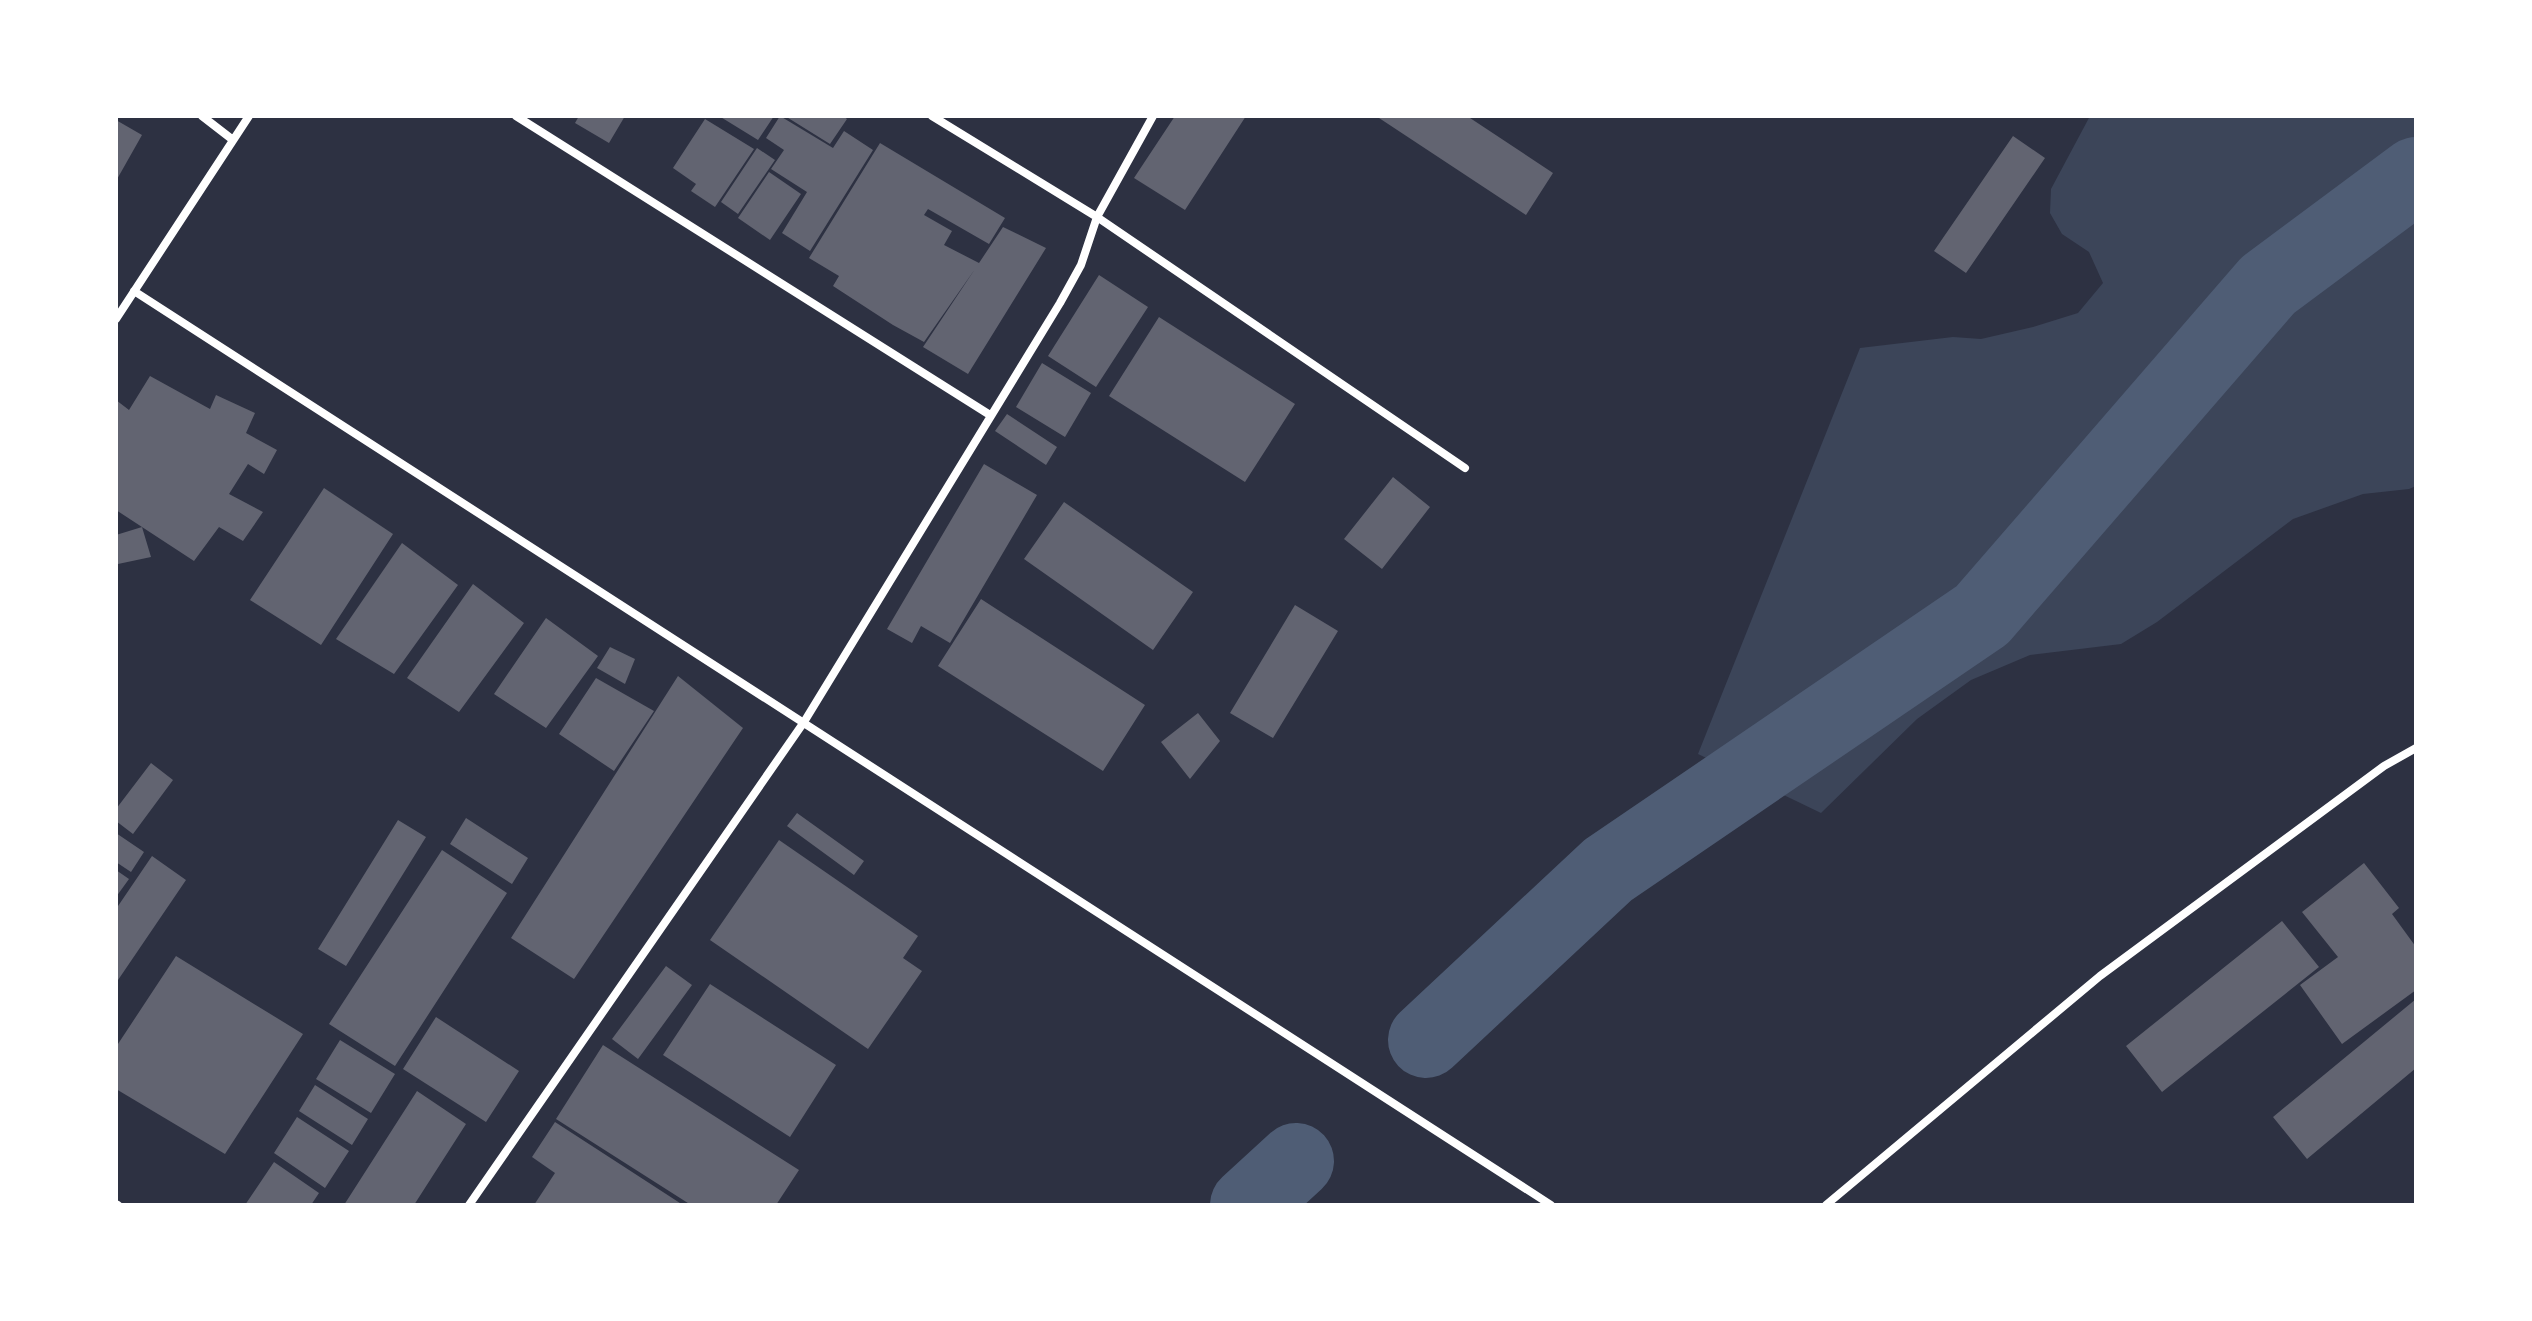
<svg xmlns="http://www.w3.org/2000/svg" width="2532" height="1321" viewBox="0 0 2532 1321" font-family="'DM Sans',sans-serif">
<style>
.green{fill:#3c4559}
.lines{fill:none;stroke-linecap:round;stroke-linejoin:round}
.river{stroke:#4f5d75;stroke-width:76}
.building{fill:#626471}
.minor{stroke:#fff;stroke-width:8}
</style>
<rect width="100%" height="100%" fill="#2d3142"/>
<!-- green -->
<path class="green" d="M2090,116H2416V486L2409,489L2363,494L2293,519L2157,622L2121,644L2030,655L1971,680L1917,719L1821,813L1698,754L1860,348L1953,337L1981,339L2033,327L2078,313L2103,283L2089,252L2062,234L2050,213L2051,189Z"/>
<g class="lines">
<!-- river -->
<path class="river" d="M1426,1040L1608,870L1982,615L2268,285L2416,175
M1248,1205L1296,1161"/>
</g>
<!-- building -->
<path class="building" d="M579,116H625L609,143L575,123Z
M719,116H774L758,140Z
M780,116L833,148L844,131L873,150L810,251L782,233L807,192L771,169L784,150L766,138Z
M785,116H843L847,119L830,144Z
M1175,116H1246L1185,210L1134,178Z
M1376,116H1467L1553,173L1526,215Z
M705,119L754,149L715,207L691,191L696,184L673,168Z
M116,120L142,135L116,181Z
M2013,136L2045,158L1966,273L1934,251Z
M880,143L1005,218L989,244L928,209L924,215L952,231L944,245L979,263L1003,227L1046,248L968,374L923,347L975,269L924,342L893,325L833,286L839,276L809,258Z
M757,148L775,160L738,214L721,202Z
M769,172L801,194L770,240L738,218Z
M1099,275L1148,307L1096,387L1048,356Z
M1159,317L1295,404L1245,482L1109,396Z
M1042,363L1091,393L1065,437L1016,407Z
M150,376L210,409L216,395L255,413L246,433L277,450L264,474L248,464L229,494L263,512L243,541L219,527L194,561L116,510V400L129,410Z
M1007,414L1057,447L1046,465L995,431Z
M984,464L1037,495L950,643L921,626L912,643L887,629Z
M1393,477L1430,507L1382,569L1344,539Z
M324,488L393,534L321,645L250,600Z
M1064,502L1193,592L1153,650L1024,559Z
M142,527L151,557L118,564L116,535Z
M402,543L458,585L394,674L336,639Z
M473,584L524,623L459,712L407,678Z
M981,599L1145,705L1103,771L938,666Z
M1295,605L1338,631L1273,738L1230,713Z
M546,618L598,656L546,728L494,694Z
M610,647L635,659L625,684L597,668Z
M678,676L743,728L574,979L511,938Z
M596,678L654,711L614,771L559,734Z
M1198,713L1220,741L1190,779L1161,742Z
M151,763L173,780L133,834L116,821V809Z
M797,813L864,861L854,875L787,826Z
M466,818L528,858L512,884L450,844Z
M398,820L426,837L346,966L318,949Z
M116,833L144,852L131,872L116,862Z
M779,840L918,936L903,958L922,971L868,1049L710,940Z
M442,850L507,893L395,1066L329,1024Z
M152,856L186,880L116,983V909Z
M2364,863L2399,908L2392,914L2416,947V990L2342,1044L2300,985L2338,957L2302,912Z
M116,870L129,879L116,897Z
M2282,921L2319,967L2162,1092L2126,1046Z
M176,956L303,1034L225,1154L116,1089V1047Z
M666,966L692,985L638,1059L612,1039Z
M710,984L836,1065L790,1137L663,1055Z
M2416,999V1068L2307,1159L2273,1117Z
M436,1017L519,1071L486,1122L403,1069Z
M340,1040L395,1074L371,1113L316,1079Z
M603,1045L799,1170L776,1205H691L556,1119Z
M315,1085L368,1119L352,1145L299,1111Z
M417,1091L466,1124L414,1205H344Z
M297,1117L349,1151L325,1188L274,1153Z
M555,1122L683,1205H534L555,1173L532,1157Z
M274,1162L319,1193L311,1205H245Z"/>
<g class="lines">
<!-- minor -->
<path class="minor" d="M202,116L233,140
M516,116L990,415
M932,116L1097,217L1465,468
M134,291L1551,1205
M116,319L249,116
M116,1204L118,1205
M469,1205L804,722L1060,303L1081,265L1097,217L1153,116
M1826,1205L2100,976L2384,766L2416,748"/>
</g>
<!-- border -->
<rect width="2532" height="1321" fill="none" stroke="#ffffff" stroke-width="236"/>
</svg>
